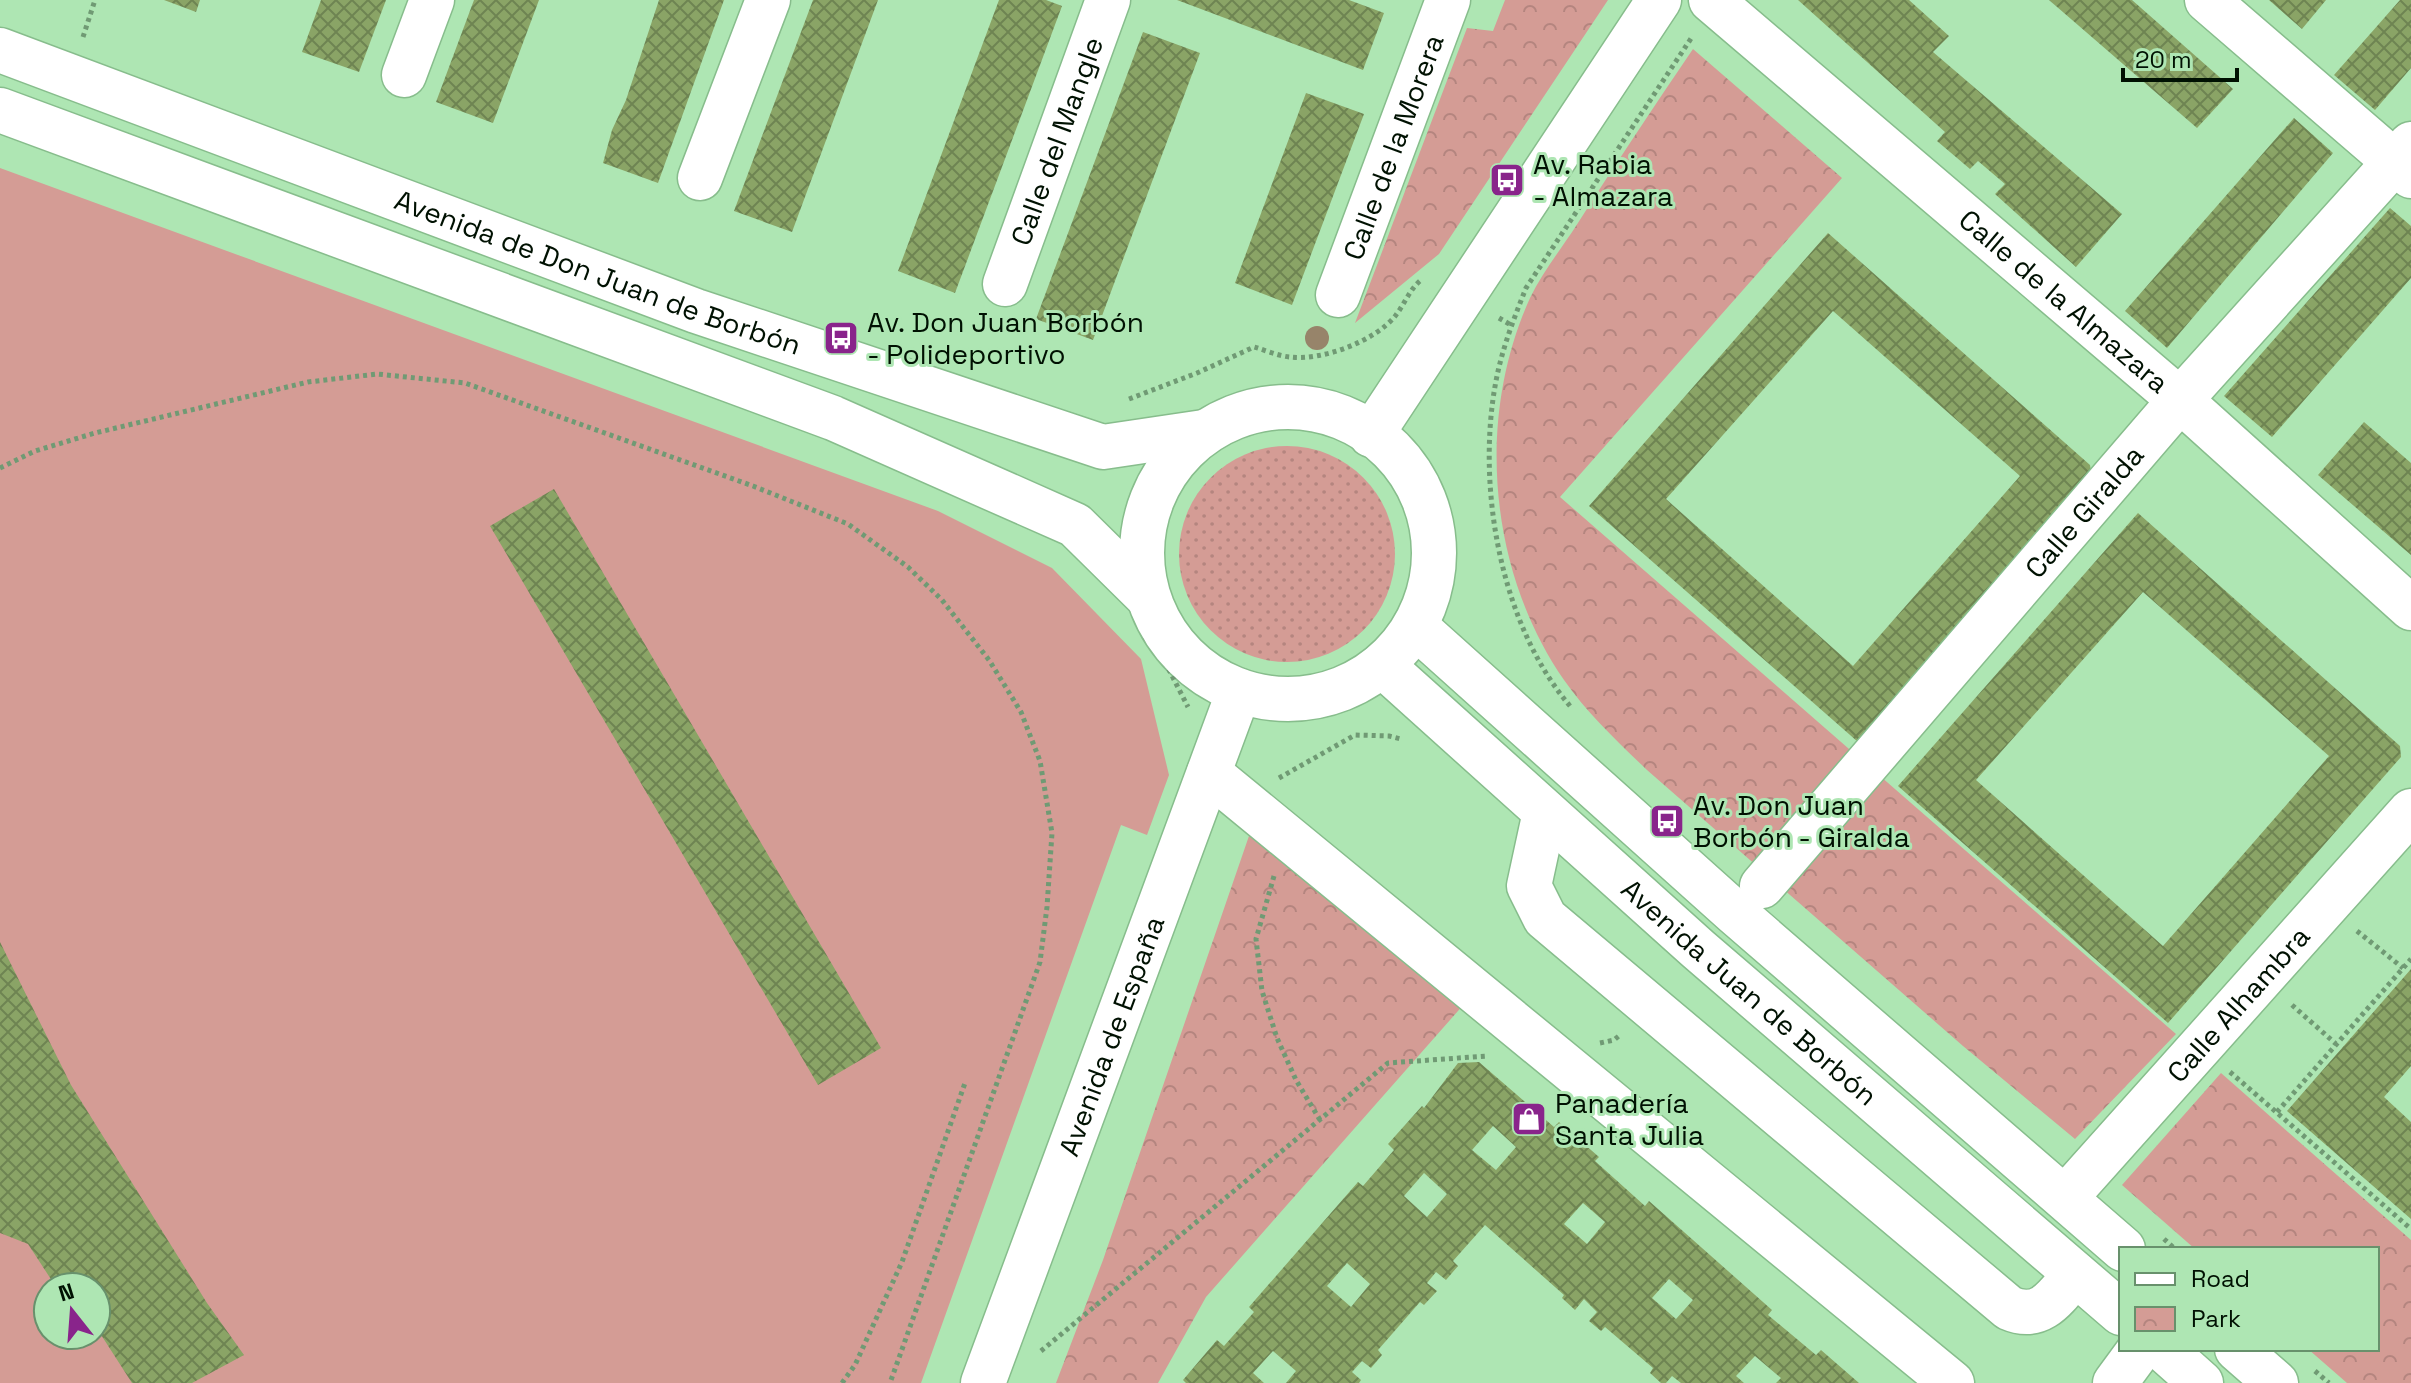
<svg xmlns="http://www.w3.org/2000/svg" width="2411" height="1383" viewBox="0 0 2411 1383" font-family="'Space Grotesk',sans-serif">
<style>
.park{fill:url(#park-crowns)}
.garden{fill:url(#garden-dots)}
.pitch{fill:#d49c95;fill-rule:evenodd}
.building{fill:url(#building-cross-hatch);fill-rule:evenodd}
.lines{fill:none;stroke-linecap:round;stroke-linejoin:round}
.minor-casing{stroke:#87bd8c;stroke-width:47}
.path{stroke:#709a74;stroke-width:5;stroke-dasharray:4 4;stroke-linecap:butt}
.minor{stroke:#fff;stroke-width:44}
.tree{fill:#97846a}
.labels{text-anchor:middle;dominant-baseline:central;stroke-width:6;stroke-linejoin:round;paint-order:stroke}
.street-label{font-size:28px;fill:#001102;stroke:#aee6b3}
.poi-label{font-size:28px;fill:#001102;stroke:#aee6b3;text-anchor:start}
</style>
<defs>
<pattern id="park-crowns" width="20" height="18" patternUnits="userSpaceOnUse" patternTransform="scale(2)"><rect width="20" height="18" fill="#d49c95"/><path d="M2 6a3 3 0 1 1 6 0M12 15a3 3 0 1 1 6 0" fill="none" stroke="#b4857f"/></pattern>
<pattern id="garden-dots" width="8" height="8" patternUnits="userSpaceOnUse" patternTransform="scale(2)"><rect width="8" height="8" fill="#d49c95"/><path d="M2 2h.1M6 6h.1" fill="none" stroke="#b4857f" stroke-width="1.8" stroke-linecap="round"/></pattern>
<pattern id="building-cross-hatch" width="8" height="8" patternUnits="userSpaceOnUse" patternTransform="scale(2)"><rect width="8" height="8" fill="#8aa466"/><path d="M0 0l8 8M0 8l8-8" fill="none" stroke="#6e8452"/></pattern>
</defs>
<rect width="100%" height="100%" fill="#aee6b3"/>
<!-- park -->
<path class="park" d="M1505,0H1608L1439,254L1355,323L1467,28L1493,31Z
M1693,49L1842,178L1560,497L2176,1034L2075,1139L1963,1046L1647,770C1618,742 1587,713 1564,680C1489,572 1475,419 1530,298C1542,273 1561,249 1576,226C1614,166 1653,108 1693,49Z
M1250,833L1465,1003L1206,1297L1158,1383H1056L1103,1260Z
M2221,1073L2411,1240V1383H2347L2308,1349H2377V1249H2195L2122,1185Z"/>
<!-- garden -->
<path class="garden" d="M1179 554a108 108 0 1 1 216 0a108 108 0 1 1-216 0Z"/>
<!-- pitch -->
<path class="pitch" d="M0,168L938,511L1052,568L1141,659L1169,775L1147,835L1121,825L921,1383H0ZM48,1287H96V1335H48Z"/>
<!-- building -->
<path class="building" d="M164,0H200L196,12Z
M321,0H386L359,72L302,52Z
M474,0H539L493,123L436,102Z
M659,0H724L658,183L603,163L612,130L626,100Z
M813,0H878L792,232L734,211Z
M999,0H1046L1062,6L955,293L898,271Z
M1177,0H1349L1384,13L1363,70Z
M1798,0H1909L1949,36L1933,52L2122,214L2076,267L1995,194L2005,184L1978,161L1970,169L1937,141L1945,132Z
M2049,0H2132L2233,89L2197,128Z
M2269,0H2326L2302,29Z
M2400,0H2411V68L2375,110L2334,75Z
M1143,32L1200,53L1093,340L1036,319Z
M1306,93L1364,114L1292,305L1235,283Z
M2294,118L2333,153L2167,348L2125,311Z
M2390,208L2411,226V278L2272,437L2224,396Z
M1828,233L2090,465L2092,477L1858,742L1589,506ZM1833,311L2020,476L1853,666L1666,499Z
M2364,422L2411,463V555L2318,475Z
M554,489L881,1048L818,1085L490,526Z
M2138,513L2400,746L2401,757L2168,1023L1898,786ZM2143,592L2329,756L2163,946L1976,780Z
M0,942L71,1085L207,1303L244,1355L192,1383H132L96,1327V1287H56L28,1244L0,1233Z
M2411,969V1066L2384,1097L2411,1122V1219L2287,1111Z
M1479,1062L1554,1127L1559,1122L1599,1157L1595,1161L1645,1206L1649,1201L1772,1310L1768,1315L1816,1355L1821,1350L1859,1383H1776L1781,1378L1755,1356L1736,1376L1744,1383H1681L1672,1376L1666,1383H1661L1650,1373L1653,1368L1605,1327L1601,1331L1589,1321L1597,1312L1584,1299L1575,1310L1562,1298L1564,1295L1485,1225L1453,1261L1458,1266L1446,1280L1436,1272L1427,1283L1437,1291L1424,1305L1420,1302L1378,1350L1382,1355L1371,1368L1362,1361L1352,1372L1361,1380L1359,1383H1286L1296,1371L1273,1351L1253,1373L1264,1383H1186L1183,1380L1217,1340L1224,1346L1254,1312L1249,1307L1358,1182L1363,1186L1394,1150L1388,1144L1422,1106L1424,1108L1458,1063ZM1493,1126L1516,1147L1496,1170L1472,1150ZM1424,1173L1447,1194L1427,1217L1404,1196ZM1583,1203L1605,1222L1587,1244L1564,1224ZM1347,1263L1370,1284L1351,1307L1327,1286ZM1669,1279L1693,1300L1676,1319L1652,1298Z"/>
<g class="lines">
<!-- minor casing -->
<g class="minor-casing">
<g id="minor">
<path id="s1" d="M1711,0L2180,400L2411,608"/>
<path d="M2207,0L2411,176"/>
<path id="s2" d="M0,50L696,311L1103,447L1204,432"/>
<path d="M404,75L432,0"/>
<path d="M0,110L833,418L1075,525L1148,597"/>
<path d="M700,178L768,0"/>
<path id="s3" d="M1005,284L1108,0"/>
<path id="s4" d="M1338,295L1448,0"/>
<circle cx="1288" cy="553" r="146"/>
<path d="M1371,435L1659,0"/>
<path d="M1416,627L1735,913L2123,1249"/>
<path id="s5" d="M1382,665L1698,949L2121,1313"/>
<path d="M1209,773L1952,1383"/>
<path d="M1545,812L1529,886L1545,918L2009,1308C2041,1322 2056,1297 2075,1274"/>
<path id="s6" d="M1762,886L2180,400L2411,144"/>
<path id="s7" d="M2065,1198L2411,811"/>
<path d="M2163,1349L2201,1383"/>
<path d="M2237,1349L2276,1383"/>
<path id="s8" d="M983,1383L1239,691"/>
<path d="M2115,1383L2140,1349"/>
</g>
</g>
<!-- path -->
<path class="path" d="M83,37L95,0
M1499,318L1511,325
M1129,399L1197,373L1254,347C1265,350 1278,356 1290,357C1322,361 1376,341 1396,315C1405,303 1410,289 1421,280
M0,468L35,451L95,433L308,382L377,374L465,383L753,486L848,524L908,567L942,600L989,660L1021,712L1040,761L1052,833L1047,907L1040,962L890,1383
M1145,637L1164,660L1188,707
M1570,706C1500,624 1476,485 1496,381C1502,349 1514,318 1526,288L1692,37
M1279,778L1355,735L1389,736L1401,739
M1274,876L1256,939L1262,991L1277,1038L1296,1080L1320,1120
M2357,931L2403,968
M2292,1005L2336,1044
M1600,1043L1614,1040L1620,1035
M2230,1072L2411,1229
M2277,1112L2411,959
M2164,1239L2175,1249
M1041,1351L1388,1063L1487,1056
M2315,1371L2329,1383
M842,1383L855,1365L902,1262L965,1083"/>
<!-- minor -->
<use href="#minor" class="minor"/>
</g>
<!-- trees -->
<circle class="tree" cx="1317" cy="338" r="12"/>
<!-- icons -->
<defs>
<g id="bus-square" transform="scale(1.8)"><rect x="-9" y="-9" width="18" height="18" rx="4" fill="#89248b" stroke="#aee6b3"/><path d="M-5-6H5V4H4V6H2V4H-2V6H-4V4H-5ZM-3.5-4V0h7V-4ZM-3.5 1.2v1.5H-2V1.2ZM2 1.2v1.5H3.5V1.2Z" fill="#fff"/></g>
<g id="shop-square" transform="scale(1.8)"><rect x="-9" y="-9" width="18" height="18" rx="4" fill="#89248b" stroke="#aee6b3"/><path d="M-5-2.5h2.3a2.7 3.5 0 0 1 5.4 0H5L5.5 6h-11ZM-1.5-2.5h3a1.5 2.3 0 0 0-3 0Z" fill="#fff"/></g>
</defs>
<g fill-rule="evenodd">
<use href="#bus-square" x="1507" y="180"/>
<use href="#bus-square" x="841" y="338"/>
<use href="#bus-square" x="1667" y="821"/>
<use href="#shop-square" x="1529" y="1119"/>
</g>
<g class="labels">
<!-- street labels -->
<g class="street-label">
<text stroke="none"><textPath href="#s3" startOffset="152">Calle del Mangle</textPath></text>
<text stroke="none"><textPath href="#s4" startOffset="158">Calle de la Morera</textPath></text>
<text stroke="none"><textPath href="#s2" startOffset="638">Avenida de Don Juan de Borbón</textPath></text>
<text stroke="none"><textPath href="#s1" startOffset="464">Calle de la Almazara</textPath></text>
<text stroke="none"><textPath href="#s6" startOffset="494">Calle Giralda</textPath></text>
<text stroke="none"><textPath href="#s5" startOffset="492">Avenida Juan de Borbón</textPath></text>
<text stroke="none"><textPath href="#s7" startOffset="260">Calle Alhambra</textPath></text>
<text stroke="none"><textPath href="#s8" startOffset="370">Avenida de España</textPath></text>
</g>
<!-- poi labels -->
<g class="poi-label">
<text x="1533" y="164">Av. Rabia<tspan x="1533" dy="32">- Almazara</tspan></text>
<text x="867" y="322">Av. Don Juan Borbón<tspan x="867" dy="32">- Polideportivo</tspan></text>
<text x="1693" y="805">Av. Don Juan<tspan x="1693" dy="32">Borbón - Giralda</tspan></text>
<text x="1555" y="1103">Panadería<tspan x="1555" dy="32">Santa Julia</tspan></text>
</g>
</g>
<!-- legend -->
<rect x="2119" y="1247" width="260" height="104" fill="#aee6b3" stroke="#68916c" stroke-width="2"/>
<rect x="2135" y="1273" width="40" height="12" fill="#ffffff" stroke="#68916c" stroke-width="2"/>
<text x="2191" y="1287" font-size="24" fill="#001102">Road</text>
<rect x="2135" y="1307" width="40" height="24" fill="url(#park-crowns)" stroke="#68916c" stroke-width="2"/>
<text x="2191" y="1327" font-size="24" fill="#001102">Park</text>
<!-- north arrow -->
<g transform="translate(72 1311) rotate(343)"><circle r="38" fill="#aee6b3" stroke="#68916c" stroke-width="2"/>
<path d="M0-6L14 30L0 20L-14 30Z" fill="#89248b"/>
<text y="-12" font-size="22" font-weight="bold" text-anchor="middle" fill="#001102">N</text>
</g>
<!-- scale -->
<path d="M2123 68v12h114v-12" fill="none" stroke="#001102" stroke-width="4"/>
<text x="2135" y="68" font-size="24" fill="#001102" stroke="#aee6b3" stroke-width="6" paint-order="stroke">20 m</text>
</svg>
